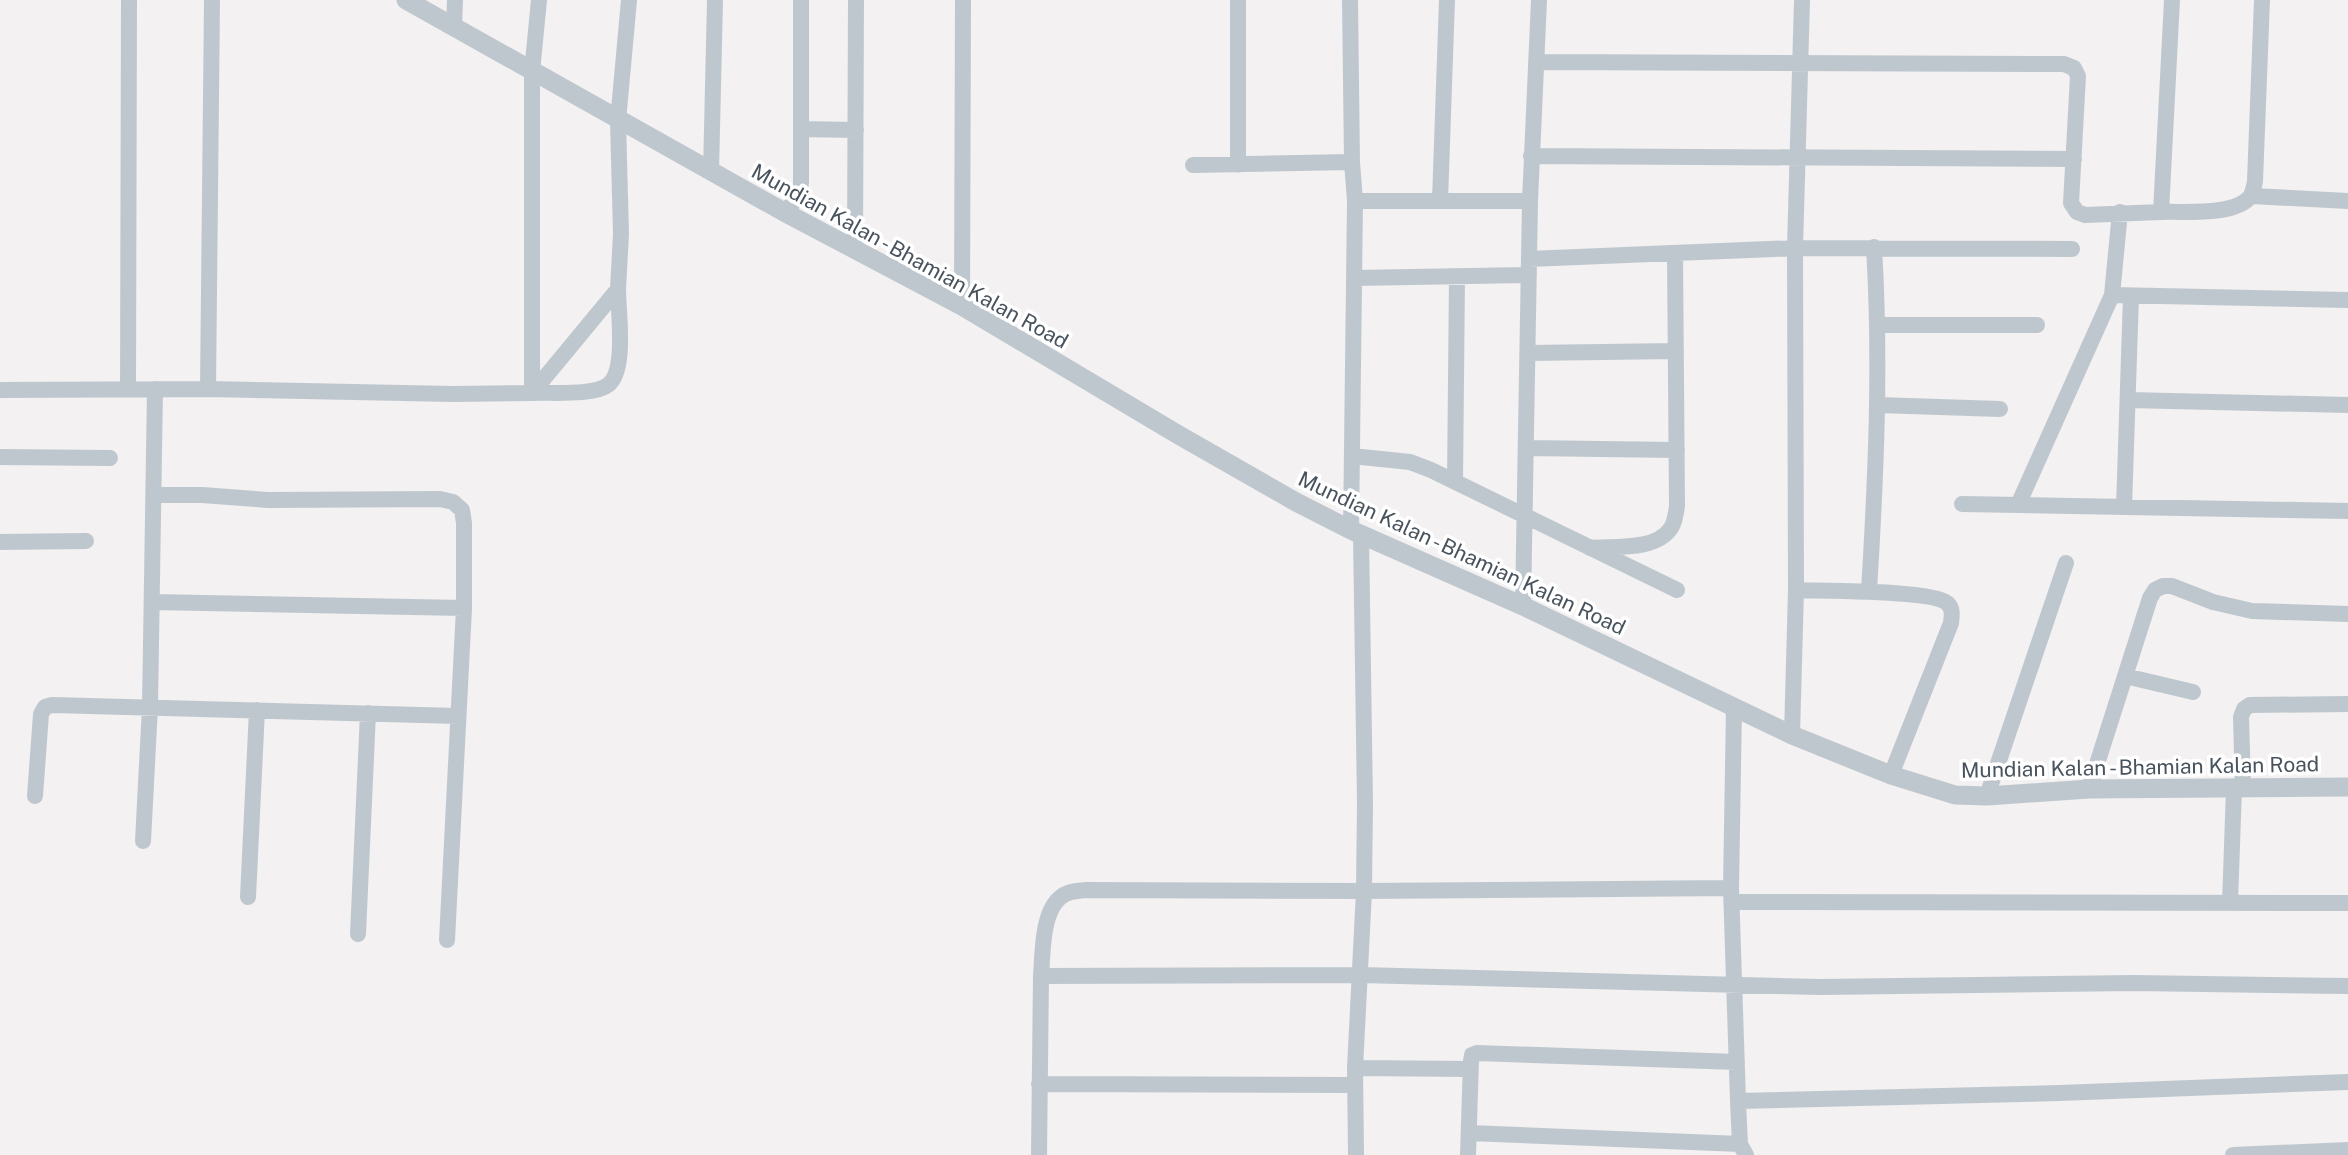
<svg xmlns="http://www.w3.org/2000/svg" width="2348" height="1155" viewBox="0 0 2348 1155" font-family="'Public Sans',sans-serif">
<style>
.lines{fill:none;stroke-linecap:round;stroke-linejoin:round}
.minor{stroke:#bfc7ce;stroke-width:16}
.tertiary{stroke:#bfc7ce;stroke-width:19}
.labels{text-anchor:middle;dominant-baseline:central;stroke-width:7;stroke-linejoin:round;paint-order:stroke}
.street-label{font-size:21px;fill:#49535d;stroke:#fff}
</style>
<rect width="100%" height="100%" fill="#f3f1f1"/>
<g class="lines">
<!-- minor -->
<path class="minor" d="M539,0L532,72V393C550,392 594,396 608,385C627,371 618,311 618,289
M1350,0L1352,162
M454,27L455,0
M1536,62L2064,64L2074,68L2078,76L2071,203L2077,212L2085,215L2161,212L2172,0
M801,129L856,130
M1531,156L2074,159
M1193,165L1352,162L1355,201
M1238,165V0
M711,172L715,0
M2252,196L2348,201
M1440,201L1447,0
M784,212L798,198L801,183V0
M2161,212C2185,211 2234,216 2250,197C2253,193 2254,186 2255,181L2262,0
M855,251L856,0
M1529,259L1795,248L2072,249
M1354,278L1529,275
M2112,295L2348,300
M962,306L963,0
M1879,325H2037
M1528,353L1676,351
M128,389L129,0
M208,389L212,0
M0,390L208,389L453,394L532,393L618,289L621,234L618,121L629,0
M2128,400L2348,405
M1878,405L2000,409
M1526,448L1677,450
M1352,456L1410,462L1431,470L1677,590
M0,457L110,458
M1455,482L1457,277
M154,495H202L268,500L440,499L453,502L462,510L464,523V608L447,940
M1962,504L2348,511
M2018,505L2112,295L2120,212
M2124,507L2131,296
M1351,530L1355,201H1530L1539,0
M0,542L86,541
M1590,548C1614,546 1656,551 1671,528C1675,522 1676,513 1677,506L1675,254
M1796,590C1821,591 1933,590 1947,603C1953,608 1952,615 1951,623L1891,775
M1869,591C1876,475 1881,364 1874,247
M152,602L464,608
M1523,606L1530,201
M2125,676L2193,692
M1734,707L1731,888L1738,1101L2060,1093L2348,1082
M1792,735L1796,590L1795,248L1802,0
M2243,788L2241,717L2244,709L2250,705L2348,704
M2089,789L2150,598L2155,590L2163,586H2172L2213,602L2252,611L2348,614
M35,796L41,714L45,707L52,705L458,716
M1987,796L2066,563
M143,841L150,707L155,389
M248,897L257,710
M1733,902L2348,903
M2230,903L2234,788
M358,934L368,713
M1041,976C1043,952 1041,903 1068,893C1073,891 1080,891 1085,890L1364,891L1731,888
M1355,1068L1470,1069
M1039,1084L1355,1085
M1738,1101L1740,1144L1746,1155
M1469,1133L1740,1144
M1039,1155L1041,976L1360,975L1821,987L2134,983L2348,986
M1356,1155L1355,1068L1364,891L1365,804L1361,534
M1468,1155L1471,1061L1472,1055L1477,1053L1737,1062
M2233,1155L2348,1150"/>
<!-- tertiary -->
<path class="tertiary" d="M406,0L784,212L962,306L1177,434L1296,502L1351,530L1523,606L1792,735L1891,775L1955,795L1987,796L2089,789L2348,787"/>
</g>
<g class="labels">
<!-- street labels -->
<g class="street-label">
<text transform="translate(910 256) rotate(29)">Mundian Kalan - Bhamian Kalan Road</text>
<text transform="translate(1462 553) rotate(25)">Mundian Kalan - Bhamian Kalan Road</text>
<text transform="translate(2140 767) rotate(-1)">Mundian Kalan - Bhamian Kalan Road</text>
</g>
</g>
</svg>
